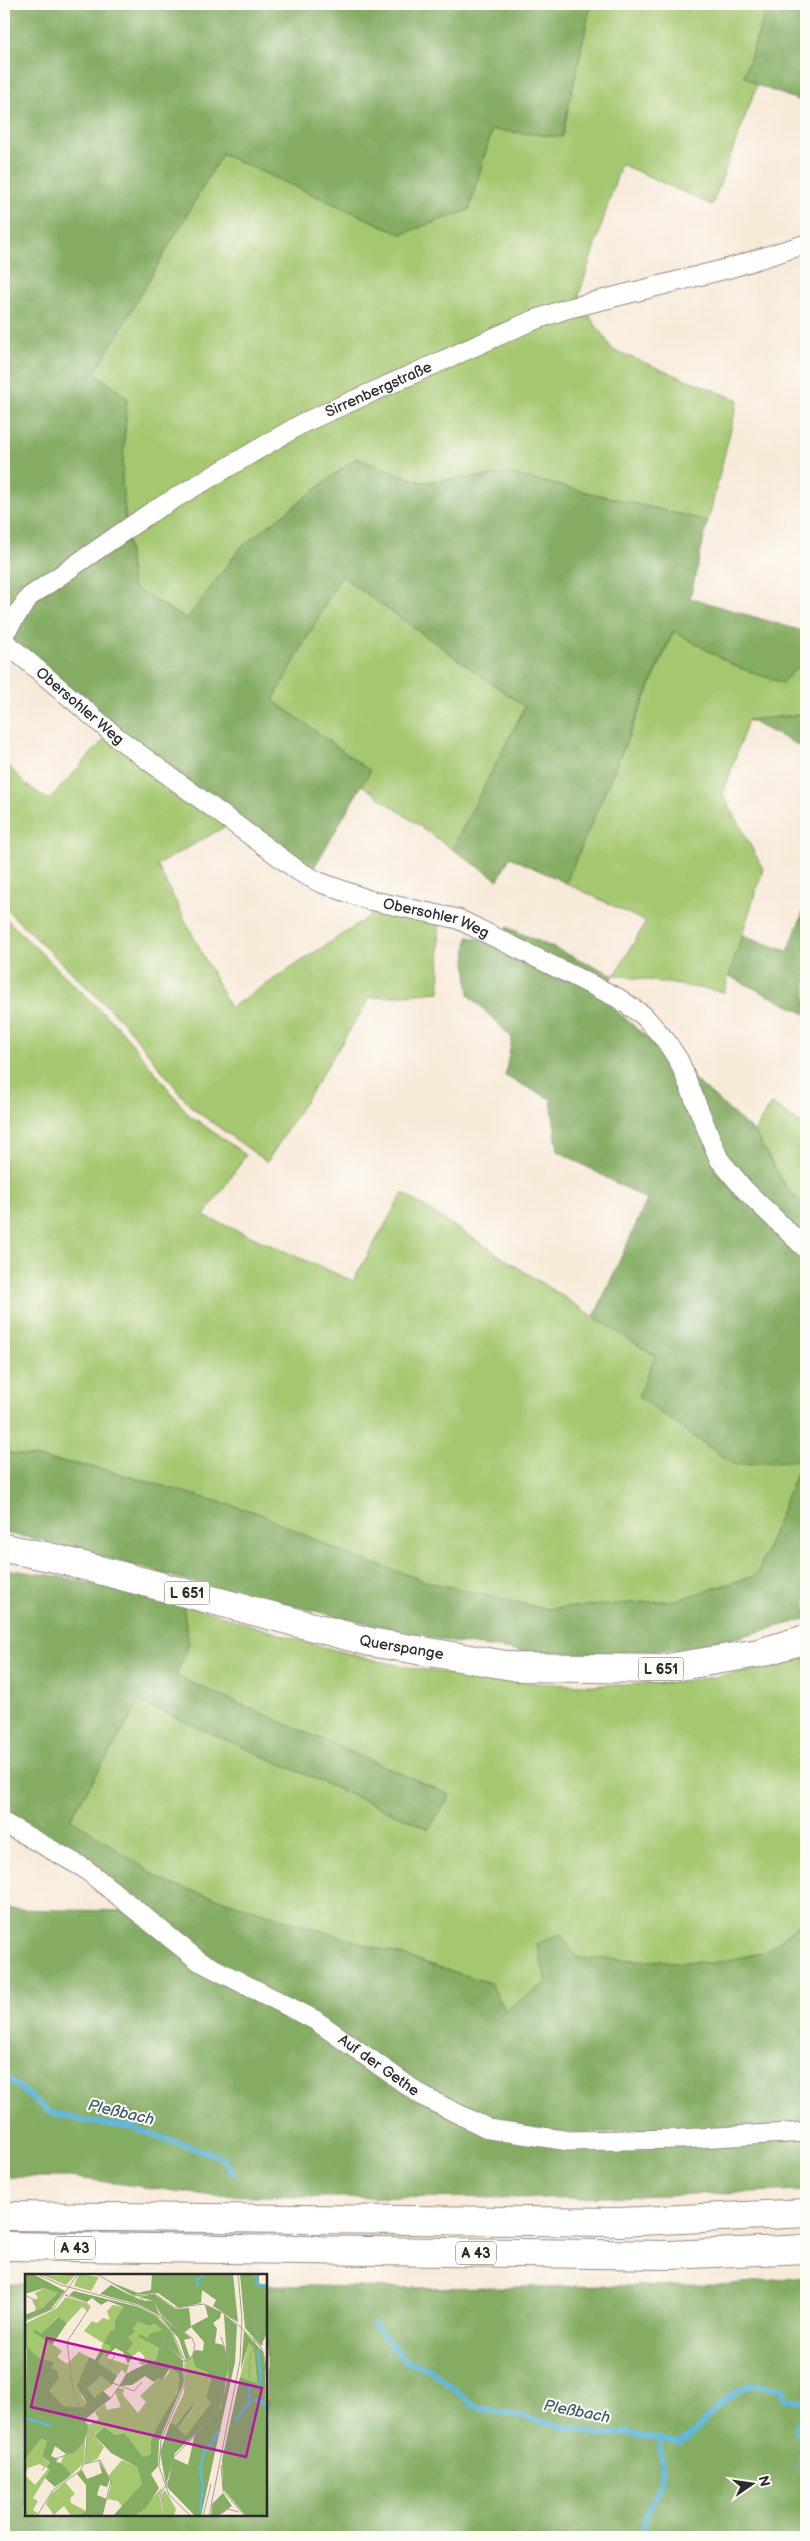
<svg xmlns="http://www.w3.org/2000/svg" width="810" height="2541" viewBox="0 0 810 2541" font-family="'Balsamiq Sans',sans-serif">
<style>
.green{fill:#a5c770;stroke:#68794e}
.forest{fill:#84ac62;stroke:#586c46}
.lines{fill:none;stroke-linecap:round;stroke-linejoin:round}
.stream{stroke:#60b8dd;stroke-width:5.5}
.minor-casing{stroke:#928a82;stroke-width:21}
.primary-casing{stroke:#928a82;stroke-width:30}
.motorway-casing{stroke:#928a82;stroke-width:30}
.minor{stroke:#fff;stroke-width:19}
.primary{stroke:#fff;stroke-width:28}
.motorway{stroke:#fff;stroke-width:28}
.labels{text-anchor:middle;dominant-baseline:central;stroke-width:4;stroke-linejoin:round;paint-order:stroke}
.shield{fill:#fdfcf7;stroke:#6a6a68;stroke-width:1}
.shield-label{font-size:14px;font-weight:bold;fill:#2b2b2b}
.street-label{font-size:15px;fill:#2b2b2b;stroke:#fdfcf7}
.water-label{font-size:16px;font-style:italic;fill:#3e5c69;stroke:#fdfcf7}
.inset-river{fill:none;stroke:#60b8dd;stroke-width:2.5}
.inset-road{fill:none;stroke:#a69e93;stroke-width:1}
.view{fill:#b5179e;fill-opacity:0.15;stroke:#b5179e;stroke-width:2.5}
.inset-edge{fill:none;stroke:#2b2b2b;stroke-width:2.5}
</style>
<rect width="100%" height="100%" fill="#fdfcf7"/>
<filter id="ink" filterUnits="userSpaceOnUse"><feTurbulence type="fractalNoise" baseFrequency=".02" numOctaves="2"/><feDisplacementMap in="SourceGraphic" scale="10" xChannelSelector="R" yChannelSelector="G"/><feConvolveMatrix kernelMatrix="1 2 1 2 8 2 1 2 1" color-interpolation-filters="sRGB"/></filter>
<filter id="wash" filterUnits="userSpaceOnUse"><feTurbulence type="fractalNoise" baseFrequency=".0096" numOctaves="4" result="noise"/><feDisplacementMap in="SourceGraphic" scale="20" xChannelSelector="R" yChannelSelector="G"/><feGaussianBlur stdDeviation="1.12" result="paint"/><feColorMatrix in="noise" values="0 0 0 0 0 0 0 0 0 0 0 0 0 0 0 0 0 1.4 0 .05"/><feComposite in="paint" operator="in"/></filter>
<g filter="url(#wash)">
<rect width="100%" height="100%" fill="#f8ead9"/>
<!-- green -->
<path class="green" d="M591,4H768L744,76L757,85L712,205L621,164L579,295L592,320L613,350L738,400L708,521L511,474L421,482L356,458L240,548L187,620L132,587L122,478L127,398L95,373L222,154L401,234L469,210L492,130L562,137Z
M341,575L525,707L452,849L362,785L370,771L273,700Z
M674,631L735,666L782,683L806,659V714L748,720L723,794L763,869L724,992L615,975L646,922L566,883Z
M109,734L228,825L157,865L230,1008L384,907L439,920L440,992L370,998L267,1162L192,1108L124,1023L4,907V760L24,783L49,800Z
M4,917L122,1031L189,1115L246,1155L204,1216L353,1281L403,1193L655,1356L638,1397L801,1460L757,1575L677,1600L545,1609L425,1581L344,1553L258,1513L103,1469L4,1452Z
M771,1104L806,1127V1205L787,1189L754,1132Z
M183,1604C265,1629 347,1658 431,1671C554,1691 686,1693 806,1657V1918L767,1952L713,1963L577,1958L559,1934L538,1944L547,1982L506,2011L490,1983L167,1883L70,1819L140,1702L429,1829L450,1795L175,1676Z"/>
<!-- forest -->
<path class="forest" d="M4,4H591L562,137L492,130L469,210L401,234L222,154L95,373L127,398L122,478L126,527L4,626Z
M768,4H806V103L757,85L744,76Z
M356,458L421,482L511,474L708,521L690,598L806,632V659L782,683L735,666L673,631L566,883L510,857L498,880L452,849L525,707L341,576L273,700L370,771L311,873L223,803L209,804L4,637L29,603L127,534L132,587L187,619L240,548Z
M806,714V749L748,720Z
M806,905V1014L729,976L742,936L788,951Z
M507,927L614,975L603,999L754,1132L787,1189L806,1205V1619L728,1640L674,1650L550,1655L451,1642L218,1589L37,1539L4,1533V1452L103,1469L258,1513L344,1553L425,1581L545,1609L677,1600L757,1575L801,1460L734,1465L638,1397L655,1356L594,1317L647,1200L558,1151L551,1099L505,1076L512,1038L469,995L466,962L468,937L503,944Z
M4,1569L62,1577L183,1604L189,1644L176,1676L450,1795L429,1829L140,1702L70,1818L167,1883L490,1983L505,2010L547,1983L537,1944L560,1934L577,1958L713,1963L766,1952L806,1918V2127L568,2133L491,2123L426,2094L202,1957L4,1817Z
M4,1909L128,1911L490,2136H806V2190L578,2198L314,2197L206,2195L69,2177H4Z
M806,2277V2537H4V2284H26V2515H266V2285L405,2288L720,2285Z"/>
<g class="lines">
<!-- stream -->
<path class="stream" d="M4,2075L49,2112L85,2121L129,2127L221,2157L233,2174
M374,2325L405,2360L431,2370L472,2404L485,2409L603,2435L624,2433L680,2443C706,2427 718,2397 750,2385L782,2389L786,2399L806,2401
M806,2412L796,2426L804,2447L800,2465L806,2472
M643,2537C640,2518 652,2508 658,2491C664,2474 660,2457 659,2441"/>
</g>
</g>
<g filter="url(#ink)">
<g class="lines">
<!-- minor casing -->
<g class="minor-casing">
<g id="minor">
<path id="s1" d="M4,634L29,597L150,513L303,423L529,322L566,309L730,268L806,244"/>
<path id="s2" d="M4,641L119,739L300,872L319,882L369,900L458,919L618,998L644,1016L666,1041L679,1061L719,1159L744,1189L806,1249"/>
<path id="s3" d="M4,1823L84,1868L199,1961L315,2020L424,2097L489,2129L569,2141L680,2139L806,2132"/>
</g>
</g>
<!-- primary casing -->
<g class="primary-casing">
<g id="primary">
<path id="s4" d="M4,1548L50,1557L370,1642L518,1667L661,1669L759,1653L806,1639"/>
</g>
</g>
<!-- motorway casing -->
<g class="motorway-casing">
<path id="motorway" d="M4,2216L619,2222L806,2213
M4,2246L669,2255L806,2249"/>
</g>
<!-- minor -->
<use href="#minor" class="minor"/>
<!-- primary -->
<use href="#primary" class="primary"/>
<!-- motorway -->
<use href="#motorway" class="motorway"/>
</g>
</g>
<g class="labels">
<!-- shield labels -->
<g class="shield">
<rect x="164.5" y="1581.5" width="45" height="23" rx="4"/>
<rect x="638.5" y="1657.5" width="45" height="23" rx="4"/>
<rect x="55" y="2236.5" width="40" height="23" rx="4"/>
<rect x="456" y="2241.5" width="40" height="23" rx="4"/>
</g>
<g class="shield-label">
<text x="187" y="1593">L 651</text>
<text x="661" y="1669">L 651</text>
<text x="75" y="2248">A 43</text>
<text x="476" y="2253">A 43</text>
</g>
<!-- street labels -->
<g class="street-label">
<text stroke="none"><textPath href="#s1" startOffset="452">Sirrenbergstraße</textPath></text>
<text stroke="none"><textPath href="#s2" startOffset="100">Obersohler Weg</textPath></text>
<text stroke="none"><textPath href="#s2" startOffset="520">Obersohler Weg</textPath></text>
<text stroke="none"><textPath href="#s4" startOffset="410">Querspange</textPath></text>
<text stroke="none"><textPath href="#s3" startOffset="448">Auf der Gethe</textPath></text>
</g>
<!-- water labels -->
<g class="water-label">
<text transform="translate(121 2113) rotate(13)">Pleßbach</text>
<text transform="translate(577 2412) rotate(11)">Pleßbach</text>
</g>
</g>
<!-- overview -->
<g transform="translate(25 2274)">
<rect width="242" height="242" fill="#f8ead9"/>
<path d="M15,0L31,2L51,0L41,11ZM54,0L74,3L66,17L49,12ZM19,14L34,19L13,37L7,27L13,24L10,19ZM41,23L59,28L64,32L63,38L57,33L42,49L32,43L16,61L9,58L37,77L32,83L42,90L54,78L64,83L55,107L57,123L62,129L58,133L39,132L23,117L34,104L33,97L27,94L28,88L14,84L0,74V50L32,34ZM88,31L100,33L90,46L89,58L86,57V72L82,84L104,91L101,100L97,96L92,102L73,88L79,80L76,75L78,69L59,57L67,47L72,49L78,44L85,46L82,37ZM113,48L124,52L130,50L137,56L123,64L113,63L134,74L131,85L117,91L114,89L120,83L114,77L108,82L102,77L103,64L111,57L108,55ZM224,69L229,75L232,109L215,103ZM167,82L170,93L182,98L186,106L183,122L186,129L161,163L153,154L169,133L167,130L151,151L145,149L159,119L161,87ZM145,94L154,100L153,118L126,167V180L118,183L100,159L90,161L79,153L69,161L79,173L72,185L60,190L63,151L74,145L70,138L80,130L82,136L96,133L90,118L92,114L99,115L98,121L113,139L121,128L115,122L134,104L137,106L144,99ZM76,102L87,111L71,123L61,115ZM16,165L22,167L17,182L24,189L19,193L15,190L3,194L0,201L10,211L23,195L25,196L8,224L13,227L8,236L13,240L0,242V186ZM60,166L59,189L44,203L36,189L38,183ZM97,186L112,193L117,210L98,234L93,227L82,225L86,212L84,201ZM40,208L50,220L45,224L46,229L61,237L53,242H46L39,232L29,241L21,230L26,220ZM138,213L134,221L139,242H109ZM140,216L151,235L149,242H140L136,221Z" fill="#a5c770"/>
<path d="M0,0H8L40,17L25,36L0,46V41L17,34L33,19L19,14L0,20ZM127,0H208L213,48L188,32L191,26L177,16L176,29L154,34L133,19L108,21L83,7L113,19L126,16ZM215,0H234V11L242,10V59L236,72L220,54ZM86,11L105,21L119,27H129L134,40L151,55L135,39L129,27L114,23L129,20L150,35L164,34L166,52L183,43L180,31L196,38L195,44L188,49L192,55L190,69L198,71L204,86L198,126L192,138L150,179L141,211L135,178L145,149L151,151L167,130L169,132L153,154L161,162L186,129L181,123L186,106L182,98L170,93L167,82L170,76L178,77L179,68L166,53L159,59L166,64L159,66L165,84L161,86L154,65L135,42L115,31L75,20ZM49,17L114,33L131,42L146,57L158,86L142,69L158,87L159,108L134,167L133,192L126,200L134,214L120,235L109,242H88L117,210L112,193L86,179L70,161L79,153L90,161L100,159L118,183L126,180V167L132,153L153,118L154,100L145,94L137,106L134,104L129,108L120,102L107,111L94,112L101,100L131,85L134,74L113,63L114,60L123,64L124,60L137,56L130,50L124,52L113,48L108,55L111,57L103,64L108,69L102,77L108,82L103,90L98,78L90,74L81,84L86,72L79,69L86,56L89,57L90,46L99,33L83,27L76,31L67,24L62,28L44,21ZM199,40L212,51L210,88L176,242H170L142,213L148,184L163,191L170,159L196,133L203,103ZM33,43L42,49L27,71L8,58L11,56L16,60ZM219,57L238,78L240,91L242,242H221L198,215L197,186L215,103L232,109L229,75L224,69L216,95ZM2,73L14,84L29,88L27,94L33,97L34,104L24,117L39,132L58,133L62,129L52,112L64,83L70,86L76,75L79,80L73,88L92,102L87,111L76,102L62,115L70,123L78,117L86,124L60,145L63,154L60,165L50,178L41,180L30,172L26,182L33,185L31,188L36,189L45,199L44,203L30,213L20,204L25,196L21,193L25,189L17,182L22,167L16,165L0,186ZM73,185L85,205L82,213L75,211L72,221L82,225L77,242H53L61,237V211L52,200L57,196L62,205L77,199ZM198,219L207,232L192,242H186L187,230Z" fill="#84ac62"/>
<path class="inset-river" d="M231,0L232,10L241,12L243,16M173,13L172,6L180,0M227,125L237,128L243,136M0,144L26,152M210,147L224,129V113L233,112L236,106L233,76M175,238L178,212L175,195L179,179L195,156"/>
<path class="inset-road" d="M12,0L36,11L115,32L134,43L147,57L160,87V109L136,166L134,192L144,221L166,242M72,0L109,22L130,20L150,34L179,30L204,42L236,73L240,85L243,120M0,21L13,28L10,39M0,47L29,34L53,0M196,63L204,85M238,71L227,50L233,32L239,30M90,82L82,92L88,100L85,108L109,117L117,108M224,105L225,82L230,73L229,65M60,145L86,124L105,98L131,86L139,69L157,87L164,86L168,80L170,71L167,64L138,43L129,27H119L114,22M63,155L86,178M160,172L170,159M60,190L75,186L86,207L77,242M196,191L198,217L220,242M17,196L29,185L50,178L60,166M12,242L28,216L55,197L60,188L63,148L57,142L48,115L42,68L65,33L60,27L40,21M140,242L135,220L145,205L148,184L192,138L198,127L203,103L204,42M178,242L186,210M184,242L215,87L217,44L213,0M193,242L203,235L214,238"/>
<path class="view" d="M22,64L237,114L221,183L6,133Z"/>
<rect width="242" height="242" class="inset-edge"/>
</g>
<!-- margin -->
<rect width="810" height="2541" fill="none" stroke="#fdfcf7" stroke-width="20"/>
<!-- north arrow -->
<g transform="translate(752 2484) rotate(77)" stroke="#fdfcf7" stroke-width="4" paint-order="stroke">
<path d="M0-4L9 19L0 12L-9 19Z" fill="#2b2b2b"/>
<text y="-8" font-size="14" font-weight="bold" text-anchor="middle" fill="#2b2b2b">N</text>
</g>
</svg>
